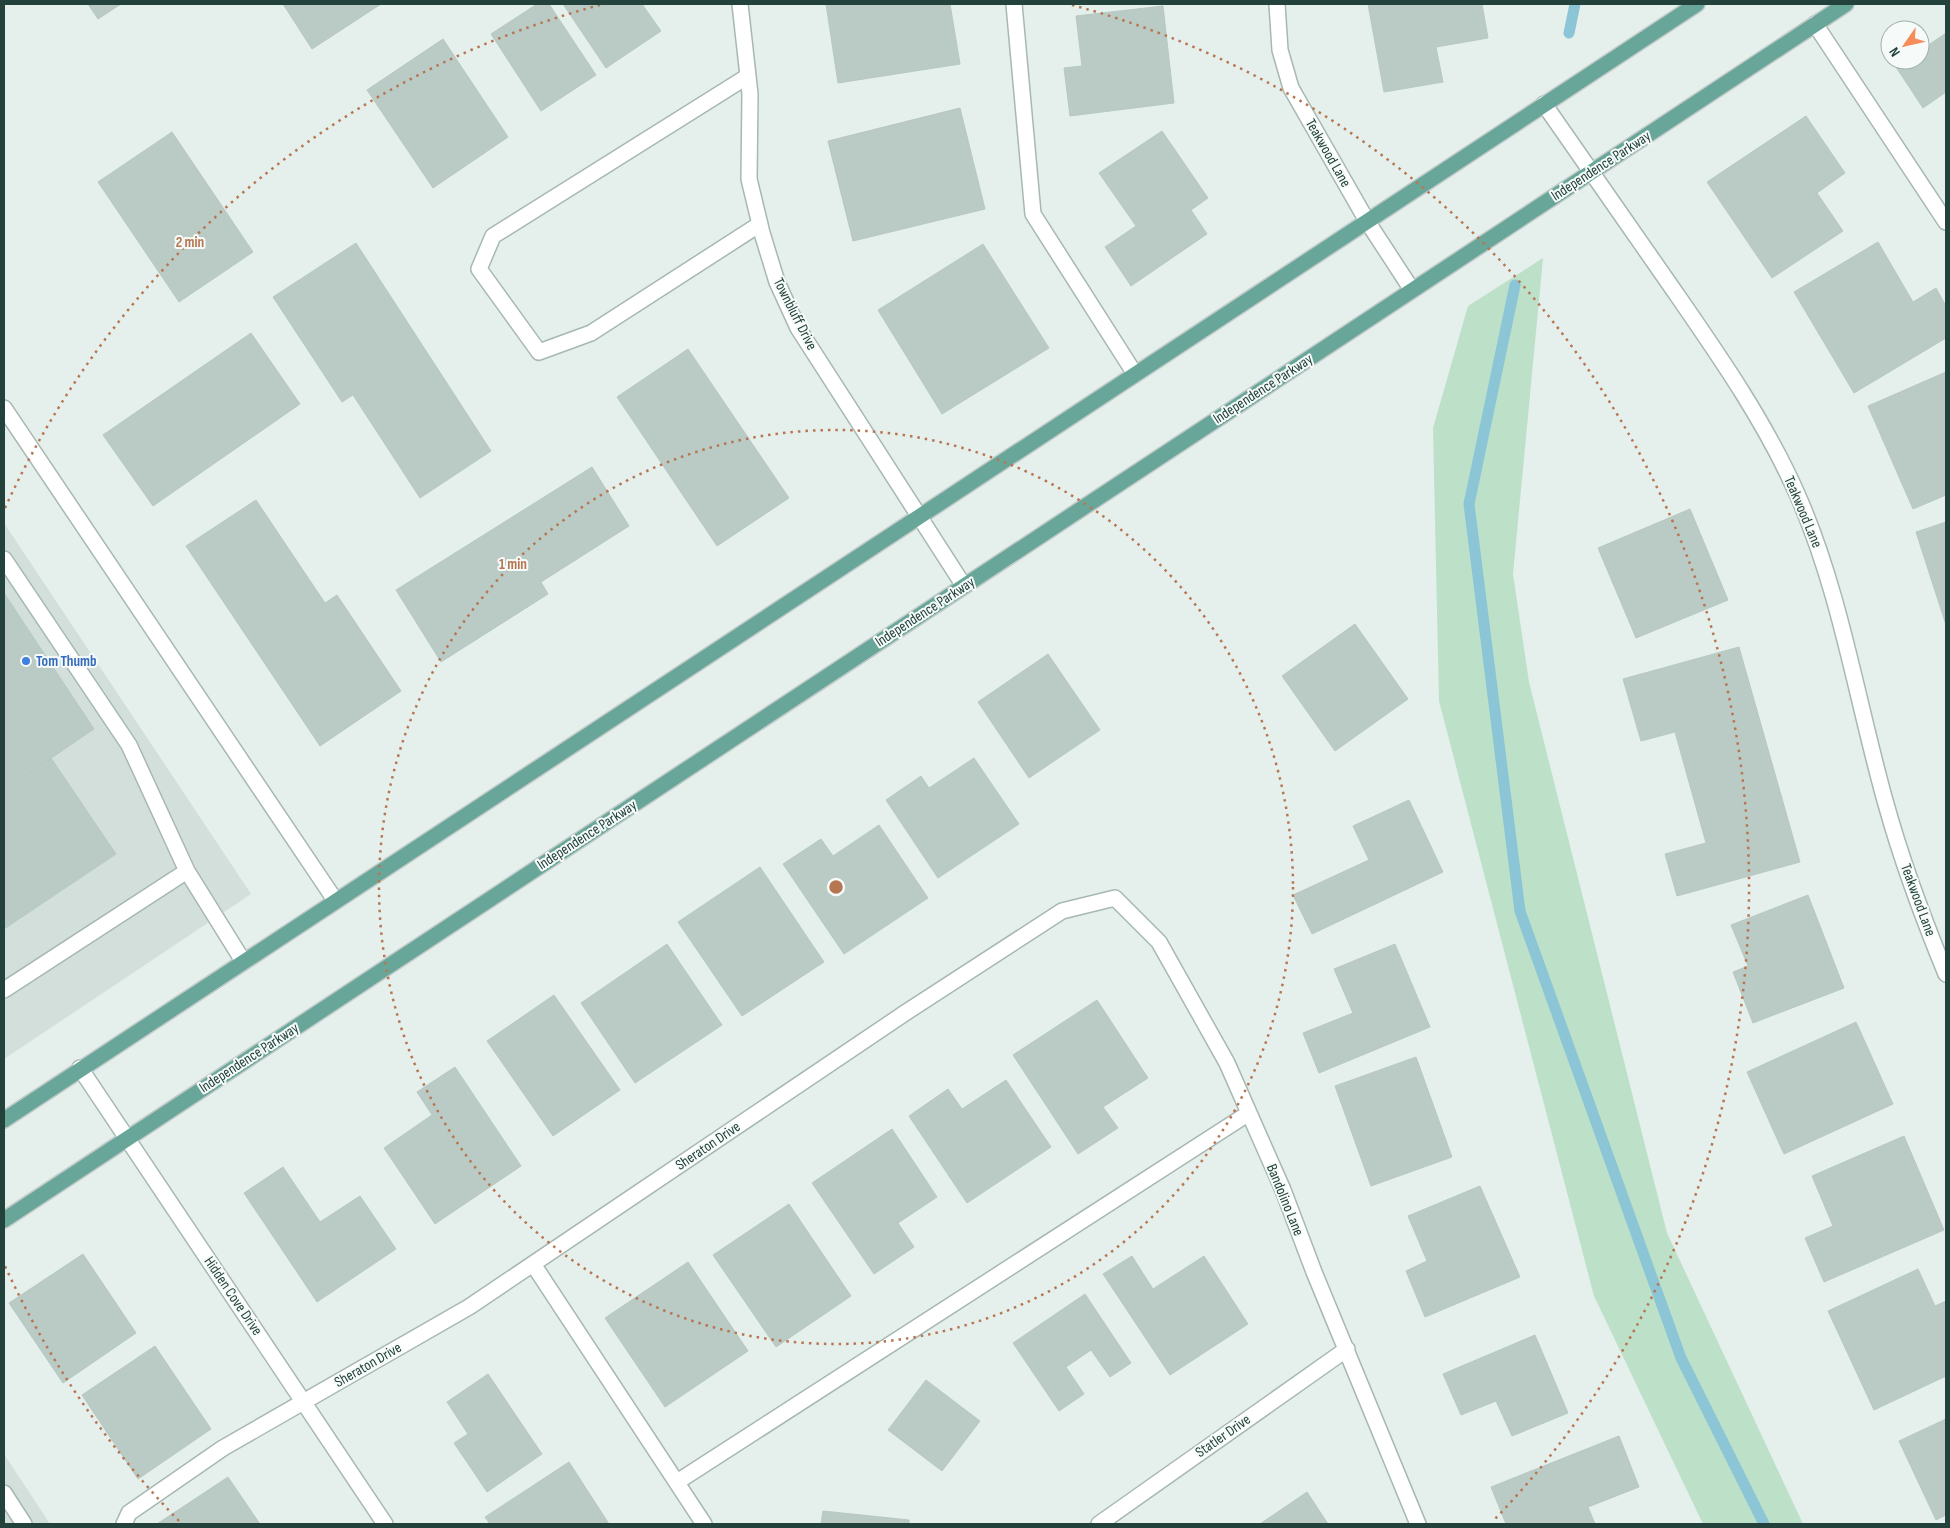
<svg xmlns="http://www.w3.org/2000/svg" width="1950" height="1528" viewBox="0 0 1950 1528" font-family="'Sofia Sans Condensed',sans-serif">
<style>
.built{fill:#d3dfda}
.green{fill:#bde0c9}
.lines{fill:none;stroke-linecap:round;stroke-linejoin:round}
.stream{stroke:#8cc5d5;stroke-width:11}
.building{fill:#bacac4;stroke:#b7c9c3}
.minor-casing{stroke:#a7b8b3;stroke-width:18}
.major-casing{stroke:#c1cac8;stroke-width:18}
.minor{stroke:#fff;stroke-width:15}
.major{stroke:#68a69a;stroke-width:15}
.ring{fill:none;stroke:#b77652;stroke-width:2.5;stroke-dasharray:2.5 5}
.shop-dot{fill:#3f7fe0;stroke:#f6fbf9;stroke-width:2}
.labels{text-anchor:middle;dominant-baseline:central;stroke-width:4;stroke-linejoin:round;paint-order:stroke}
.street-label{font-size:15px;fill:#23423c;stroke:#f6fbf9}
.shop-label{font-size:15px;font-weight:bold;fill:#366cbe;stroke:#f6fbf9;text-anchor:start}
.centre{fill:#b77652;stroke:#f6fbf9;stroke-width:2.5}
.ring-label{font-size:15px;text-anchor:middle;font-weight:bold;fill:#b77652;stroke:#f6fbf9;stroke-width:4;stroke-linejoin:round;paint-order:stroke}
</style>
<rect width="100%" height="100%" fill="#e5efeb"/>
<!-- built -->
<path class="built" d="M4,523L251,894L4,1059Z
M4,1454L50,1524H4Z"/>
<!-- green -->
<path class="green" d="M1543,258L1513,574L1529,682L1667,1233L1803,1524H1703L1594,1296L1439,701L1433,428L1468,306Z"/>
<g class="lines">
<!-- stream -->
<path class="stream" d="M1569,33L1575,4
M1515,285L1469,504L1520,911L1681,1358L1764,1524"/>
</g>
<!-- building -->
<path class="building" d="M88,4H121L98,19Z
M283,4H381L312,49Z
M537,4H549L596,75L541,111L491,34Z
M563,4H642L661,31L606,68Z
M826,4H950L960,64L838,83Z
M1368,4H1482L1488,38L1436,47L1443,82L1384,92Z
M1163,6L1174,103L1070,116L1064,68L1082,66L1076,16Z
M1946,33V92L1923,108L1896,67L1907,60H1920V51Z
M443,39L508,137L433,188L367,90Z
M960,108L985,209L853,241L828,141Z
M1806,116L1845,173L1817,193L1843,231L1772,278L1707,182Z
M1162,131L1208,198L1191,210L1207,234L1131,286L1105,247L1136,226L1099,173Z
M172,132L253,252L179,302L98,182Z
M1878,242L1913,302L1936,288L1946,306V338L1854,393L1794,292Z
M356,243L491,451L420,498L353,395L342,402L273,297Z
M983,244L1049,348L942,414L878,310Z
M251,333L300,404L153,506L103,435Z
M688,349L789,498L717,546L617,397Z
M1946,372V495L1913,509L1868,406Z
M592,467L629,526L541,582L548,594L441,662L396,590Z
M256,500L325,603L337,595L401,691L320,746L186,546Z
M1690,509L1728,600L1636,638L1598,548Z
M1946,522V625L1916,532Z
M4,593L94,729L4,790Z
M1355,624L1408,699L1335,751L1282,676Z
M1739,647L1800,862L1677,896L1665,854L1706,843L1675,732L1641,741L1623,679Z
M1048,654L1100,730L1029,778L978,702Z
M51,758L116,854L4,929V790Z
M974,758L1019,824L938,878L886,800L921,776L929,788Z
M1409,800L1443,872L1312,934L1293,895L1369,860L1353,826Z
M879,825L928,898L844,954L783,864L821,839L833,856Z
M760,867L824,962L742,1016L678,922Z
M1808,895L1844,988L1753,1023L1733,972L1748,966L1731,925Z
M667,944L722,1025L635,1083L581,1003Z
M1395,944L1430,1027L1319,1073L1303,1033L1353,1013L1334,969Z
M554,995L620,1090L553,1136L487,1041Z
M1097,1000L1148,1078L1103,1107L1118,1128L1078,1154L1013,1055Z
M1856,1022L1893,1104L1784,1154L1747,1072Z
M1416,1057L1452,1157L1371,1186L1335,1086Z
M455,1067L521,1166L435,1224L384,1148L432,1115L417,1092Z
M1006,1080L1051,1147L967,1203L909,1116L948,1089L962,1109Z
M892,1129L937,1197L898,1223L914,1247L874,1274L812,1183Z
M1904,1136L1944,1230L1824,1282L1805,1238L1833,1226L1812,1176Z
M283,1167L320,1222L360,1196L396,1249L317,1302L244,1193Z
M1480,1186L1520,1277L1425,1317L1406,1271L1427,1261L1408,1216Z
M789,1204L851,1296L776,1347L713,1255Z
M83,1254L136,1333L63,1383L9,1303Z
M1132,1256L1153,1289L1204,1256L1248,1324L1170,1375L1103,1274Z
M688,1262L748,1351L665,1407L605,1318Z
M1918,1269L1935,1306L1946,1301V1376L1874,1410L1828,1311Z
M1085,1294L1131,1363L1110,1377L1091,1350L1066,1367L1084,1394L1059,1411L1013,1343Z
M1535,1335L1568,1413L1512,1436L1496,1401L1461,1415L1443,1374Z
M155,1346L211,1429L138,1479L82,1395Z
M488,1374L542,1454L487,1492L454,1443L468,1434L447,1402Z
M926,1380L980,1421L942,1471L888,1430Z
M1946,1419V1515L1936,1520L1899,1441Z
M1619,1436L1639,1487L1588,1507L1595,1524H1506L1491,1487Z
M569,1462L609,1524H490L485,1517Z
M228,1477L260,1524H157Z
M1307,1492L1328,1524H1260Z
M823,1511L909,1520V1524H821Z"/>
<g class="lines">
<!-- minor casing -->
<g class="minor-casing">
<path id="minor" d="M740,4L750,94L749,179L762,233L777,282L798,328L964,586
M1014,4L1033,214L1135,374
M1277,4L1280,50L1291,88L1367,221L1412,290
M1815,24L1946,222
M748,76L493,236L479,269L539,352L591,333L760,224
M1544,104C1588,167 1631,229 1675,292C1720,357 1766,423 1798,496C1841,594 1857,702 1886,804C1902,862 1923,918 1946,974
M4,408L335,900
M4,559L129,745L187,871L4,990
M187,871L243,961
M80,1068L385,1524
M533,1264L704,1524
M677,1482L1249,1113
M4,1493L24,1524
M124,1524L129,1513L223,1448L469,1307L905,1013L1062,911L1115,898L1159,942L1227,1063L1283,1190L1314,1272L1418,1524
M1099,1524L1347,1349"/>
</g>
<!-- major casing -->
<g class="major-casing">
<path id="major" d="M4,1120L1697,4
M4,1220L1846,4"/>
</g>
<!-- minor -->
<use href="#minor" class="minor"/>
<!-- major -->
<use href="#major" class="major"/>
</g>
<!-- distance rings -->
<g class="ring">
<circle cx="836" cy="887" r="457"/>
<path d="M179 1521A913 913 0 0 1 5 1266M5 508A913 913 0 0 1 600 5M1072 5A913 913 0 0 1 1493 1521"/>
</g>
<!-- markers -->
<circle class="shop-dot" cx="26" cy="661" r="5"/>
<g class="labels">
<!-- street labels -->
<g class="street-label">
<text transform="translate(1328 153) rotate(60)">Teakwood Lane</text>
<text transform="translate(1601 166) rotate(-33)">Independence Parkway</text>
<text transform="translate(795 314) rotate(63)">Townbluff Drive</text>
<text transform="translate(1263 389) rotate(-33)">Independence Parkway</text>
<text transform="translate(1803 512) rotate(67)">Teakwood Lane</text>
<text transform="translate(925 612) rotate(-33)">Independence Parkway</text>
<text transform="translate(587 835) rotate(-33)">Independence Parkway</text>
<text transform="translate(1918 900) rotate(70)">Teakwood Lane</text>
<text transform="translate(249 1058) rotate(-33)">Independence Parkway</text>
<text transform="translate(708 1146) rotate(-34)">Sheraton Drive</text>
<text transform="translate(1285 1200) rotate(68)">Bandolino Lane</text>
<text transform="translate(233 1296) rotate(56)">Hidden Cove Drive</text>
<text transform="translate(368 1365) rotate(-30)">Sheraton Drive</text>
<text transform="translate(1223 1436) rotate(-35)">Statler Drive</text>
</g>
<!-- shop labels -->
<g class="shop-label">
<text x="36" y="661">Tom Thumb</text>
</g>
</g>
<circle cx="836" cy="887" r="8" class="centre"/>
<g class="ring-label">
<text x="190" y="247">2 min</text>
<text x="513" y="569">1 min</text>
</g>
<!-- border -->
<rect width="1950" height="1528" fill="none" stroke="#23423c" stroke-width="10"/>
<!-- north arrow -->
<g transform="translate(1905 45) rotate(236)"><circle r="24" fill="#f6fbf9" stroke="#a2b1ad"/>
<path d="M0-4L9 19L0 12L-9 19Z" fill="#f78c5b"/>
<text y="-8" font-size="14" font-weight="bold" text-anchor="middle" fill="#23423c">N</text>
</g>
</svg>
